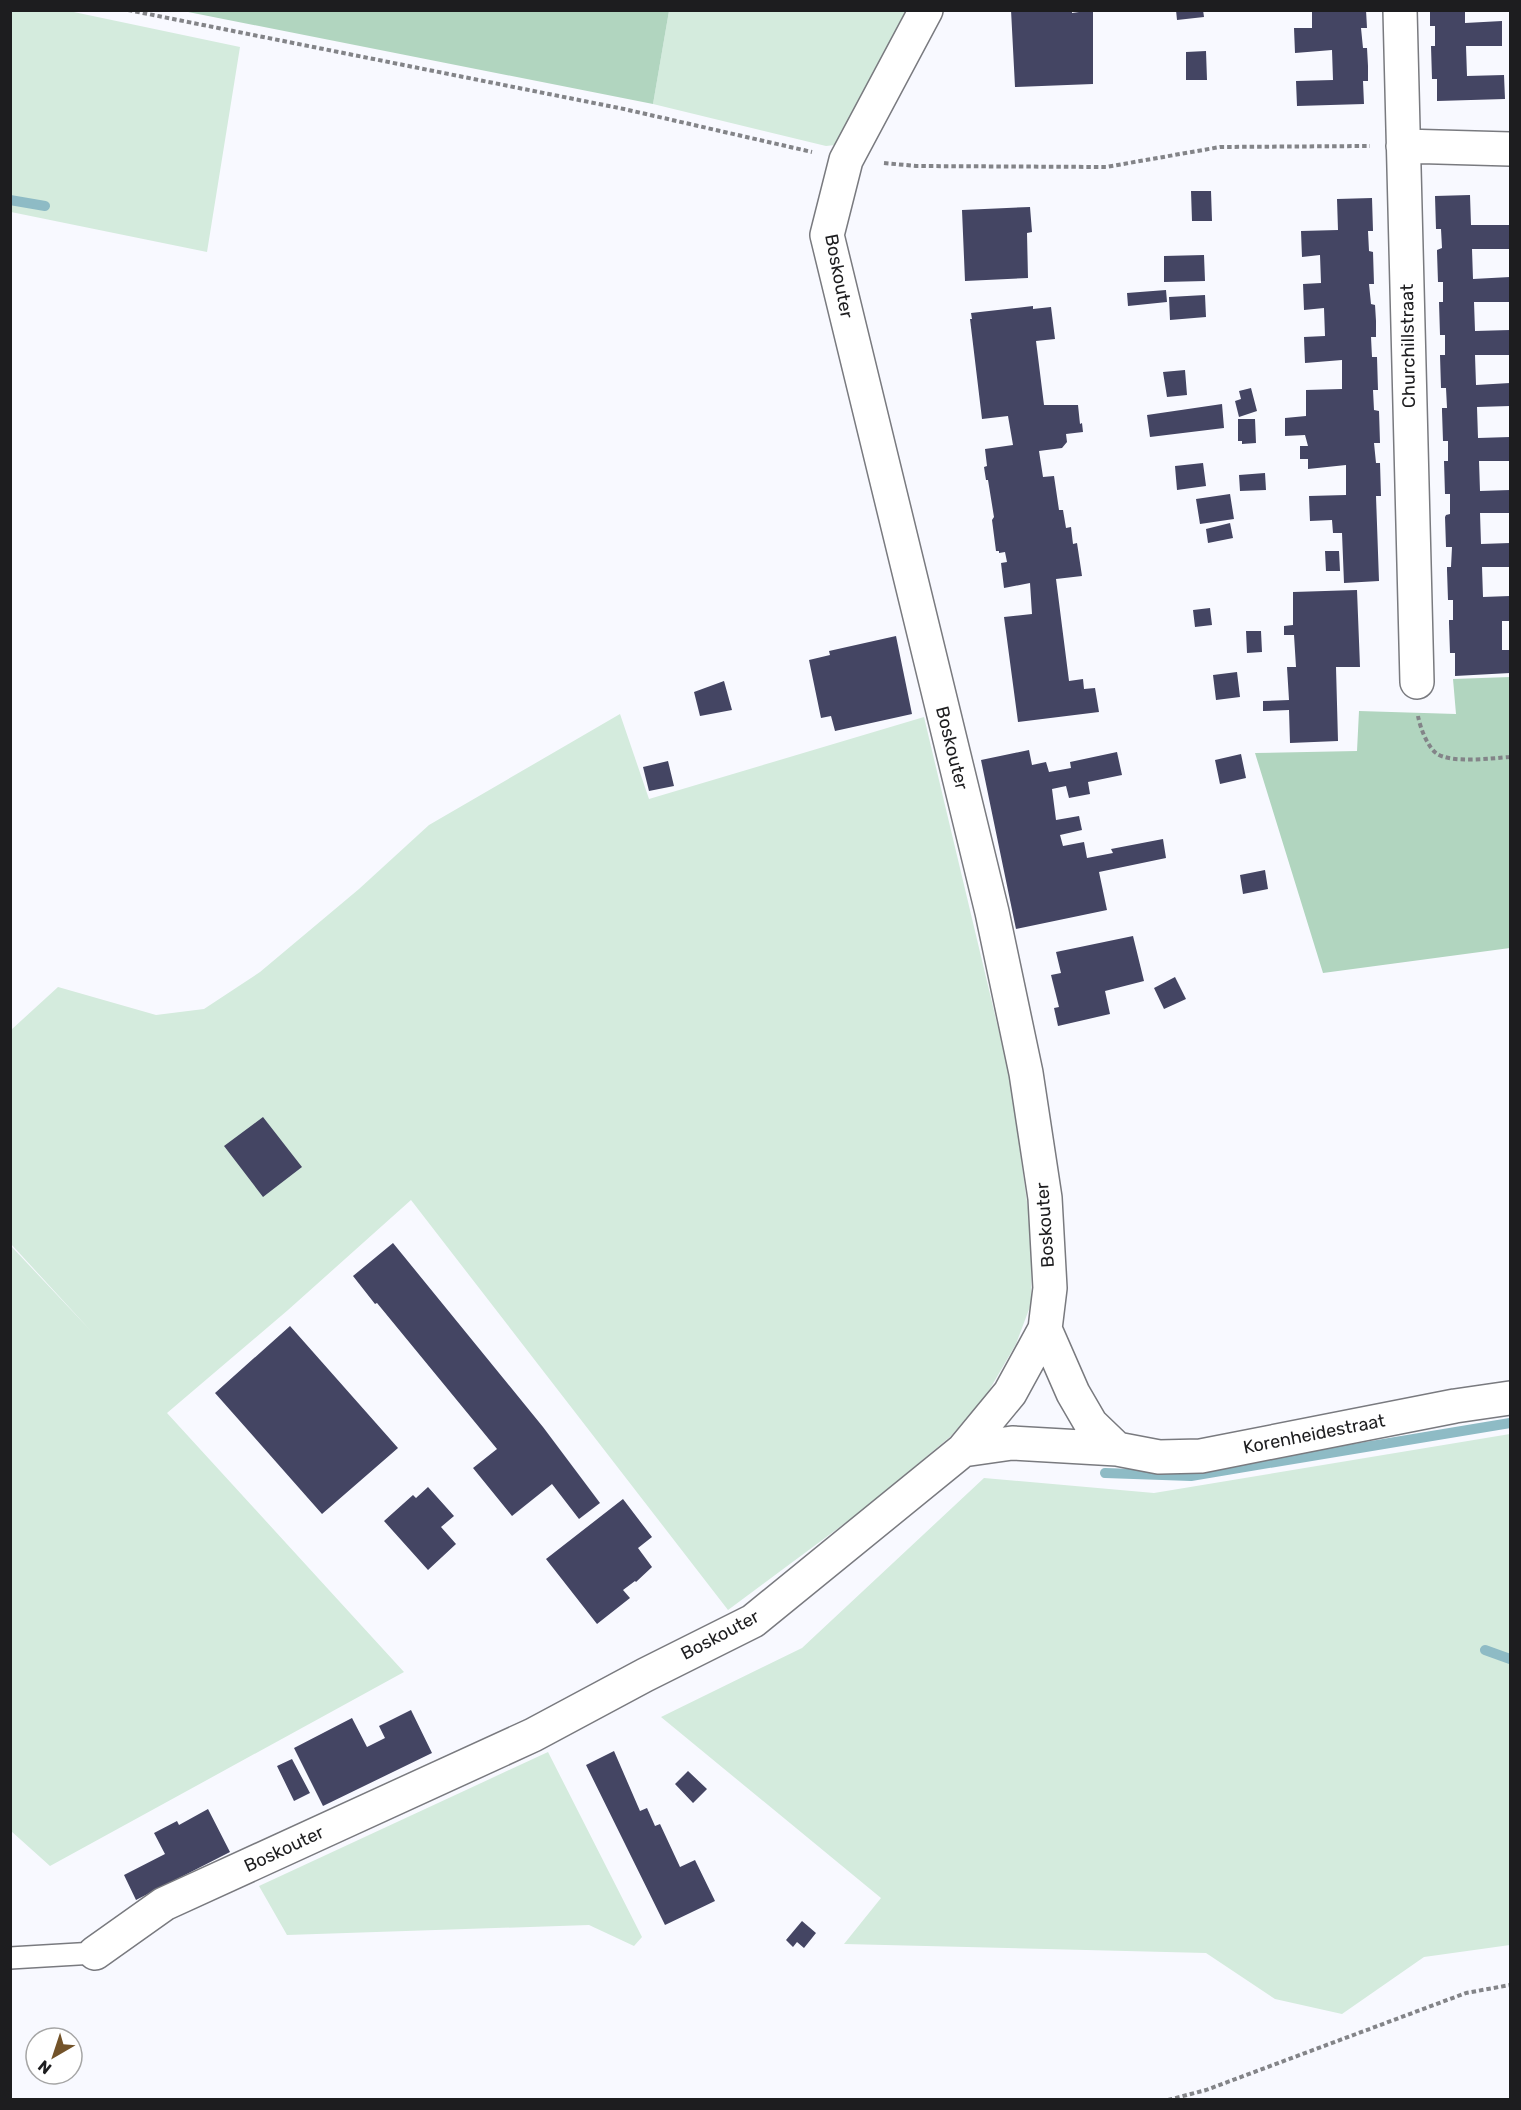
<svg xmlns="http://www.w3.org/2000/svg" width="1521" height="2110" viewBox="0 0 1521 2110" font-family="Rubik,sans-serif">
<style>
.green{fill:#d4ebdd}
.forest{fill:#b1d5bf}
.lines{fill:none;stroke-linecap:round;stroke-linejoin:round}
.stream{stroke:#8ebbc5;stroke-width:10}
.building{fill:#444563}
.service-casing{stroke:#797a7f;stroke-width:24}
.minor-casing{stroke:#797a7f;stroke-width:36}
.path{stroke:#838488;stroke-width:4;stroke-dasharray:4.5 3;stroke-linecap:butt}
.service{stroke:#fff;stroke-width:21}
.minor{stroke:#fff;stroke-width:33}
.labels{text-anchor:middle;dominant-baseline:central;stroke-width:6;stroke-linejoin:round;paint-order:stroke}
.street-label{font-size:18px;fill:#1d1d1f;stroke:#fff}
</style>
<rect width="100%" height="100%" fill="#f8f9ff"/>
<!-- green -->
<path class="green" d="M11,10L69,11L240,47L207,252L11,212Z
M669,11H914L842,138L835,145L826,146L653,104Z
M620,714L649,799L924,717L1010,1078L1032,1238L1031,1304L1016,1344L987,1394L951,1436L860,1512L728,1610L411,1200L288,1310L167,1413L404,1672L50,1866L11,1831V1246L91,1331L11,1244V1030L58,987L156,1015L204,1009L260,972L359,889L429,825Z
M1510,1434V1945L1424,1957L1342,2014L1275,1999L1206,1953L844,1944L881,1898L661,1717L802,1648L984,1478L1154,1493Z
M548,1752L642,1937L634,1946L589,1925L287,1935L259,1886Z"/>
<!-- forest -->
<path class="forest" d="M183,11L669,10V11L653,104Z
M1510,677V948L1323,973L1255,753L1357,751L1359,711L1456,714L1453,679Z"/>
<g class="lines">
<!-- stream -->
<path class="stream" d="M10,200L45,206
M1105,1473L1191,1476L1510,1423
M1485,1650L1510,1659"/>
</g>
<!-- building -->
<path class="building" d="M1011,10H1072V13L1093,10V84L1015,87Z
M1176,10H1203L1204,17L1177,20Z
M1312,10H1366L1367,28H1361L1363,48H1367L1368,66V81H1363L1364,104L1297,106L1296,81L1333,80L1332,50L1295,53L1294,28H1312Z
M1430,10H1465V23L1502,21V46H1466L1467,76L1504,75L1505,99L1437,101V79H1432L1431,46H1435V26H1430Z
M1206,51L1207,80H1186V52Z
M1191,191H1211L1212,221H1192Z
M1470,195L1471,225H1509V249H1472L1473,279L1510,277V302H1474L1475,331L1510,330V355H1475L1476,385L1510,383V406L1477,407L1478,438L1510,437V461H1479L1480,491L1510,490V513H1480L1481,544L1510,543V567H1482L1483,597L1510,596V621H1502V650H1510V673L1455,676V653H1450L1449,623V620H1453V600H1448L1447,570V567H1451L1452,547H1446L1445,517L1446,515L1450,514V494H1445L1444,461H1448V441H1443L1442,411V408H1447L1446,388H1441L1440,355H1445V335H1440L1439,302H1443V282H1438L1437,252V250L1442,248L1441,229H1436L1435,196Z
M1372,198L1373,231H1368L1369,251L1373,252L1374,284H1369L1371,304L1375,305L1376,321V337H1371L1372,357H1377L1378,390H1373L1374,410L1379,411L1380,443H1374L1376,463H1380L1381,496H1376L1379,581L1344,583L1342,533H1333L1332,520L1310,521L1309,496L1346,495V465L1308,469V459H1300V446H1308L1305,435L1285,436V418L1306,416V390L1342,389V360L1305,363L1304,337L1325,336L1324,308L1304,310L1303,284L1321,283L1320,255L1302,257L1301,231L1338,230L1337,199Z
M1030,207L1032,232L1027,233L1028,278L965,281L962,210Z
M1204,255L1205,281L1164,282V256Z
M1166,290L1167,302L1128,306L1127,293Z
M1205,295L1206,317L1170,320L1169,297Z
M1033,306V309L1051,307L1055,339L1036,341L1044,405H1078L1080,424L1082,423L1083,432L1066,434L1067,442L1062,448L1039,451L1043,477L1054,476L1059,510H1063L1066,528L1071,527L1073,544L1077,543L1082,576L1056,579L1069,681L1083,679L1084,689L1095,688L1099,712L1018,722L1004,617L1032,614L1030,583L1004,588L1001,563L1007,562L1005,552L999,553V551H996L992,520L994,517L988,480H986L984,467L987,466L985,449L1013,445L1008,416L982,419L970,319H972L971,313Z
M1185,370L1187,395L1167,397L1163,372Z
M1251,388L1257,411L1239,417L1235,401L1241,399L1239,391Z
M1222,404L1224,428L1150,437L1147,415Z
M1238,419H1255L1256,443L1242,444V441H1238Z
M1203,463L1206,486L1177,490L1175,466Z
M1265,473L1266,490L1240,491L1239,475Z
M1230,494L1234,519L1200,524L1196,499Z
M1230,523L1233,538L1208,543L1206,529Z
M1325,551H1339L1340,571H1326Z
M1357,590L1360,667H1336L1338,741L1290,743L1289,710L1263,711V701L1289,700L1287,667H1296L1294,635H1284V626L1293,625V592Z
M1210,608L1212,625L1195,627L1193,610Z
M1246,631H1261L1262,652L1247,653Z
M896,636L912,714L835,731L831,716L821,718L809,660L830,655L829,651Z
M1237,672L1240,697L1216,700L1213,675Z
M724,681L732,710L700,716L694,692Z
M1029,750L1032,765L1046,762L1049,772L1071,768L1070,762L1117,752L1122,775L1088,782L1090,794L1069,798L1066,786L1052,789L1056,820L1079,816L1082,830L1060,835L1063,846L1084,842L1087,858L1113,853L1111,849L1163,839L1166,858L1099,872L1107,910L1016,929L981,760Z
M1241,754L1246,778L1220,784L1215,760Z
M668,761L674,786L649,791L643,767Z
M1265,870L1268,889L1243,894L1240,875Z
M1133,936L1144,981L1105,991L1110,1014L1058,1026L1054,1008L1059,1007L1051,975L1061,973L1056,952Z
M1175,977L1186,999L1164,1009L1154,988Z
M263,1117L302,1167L263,1197L224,1146Z
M393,1243L543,1427L600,1503L579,1519L552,1484L512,1516L473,1468L497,1449L377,1303L375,1304L353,1276Z
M290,1326L398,1448L322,1514L215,1393Z
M428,1487L454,1516L441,1527L456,1544L428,1570L384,1521L413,1495L416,1498Z
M623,1499L652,1537L638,1548L652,1567L636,1582L635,1581L623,1590L630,1598L597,1624L546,1559Z
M411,1710L432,1753L323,1806L294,1748L352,1718L367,1747L385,1738L379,1726Z
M614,1751L640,1811L647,1808L655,1826L660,1824L680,1867L695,1860L715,1901L665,1925L586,1765Z
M292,1759L310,1793L294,1801L277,1766Z
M688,1771L707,1789L693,1803L675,1784Z
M208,1809L230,1852L136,1900L124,1875L165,1854L154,1833L177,1821L179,1825Z
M802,1921L816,1933L804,1948L797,1942L793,1947L786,1940Z"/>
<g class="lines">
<!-- service casing -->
<g class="service-casing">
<path id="service" d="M10,1958L95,1953"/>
</g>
<!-- minor casing -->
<g class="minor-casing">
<path id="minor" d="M1400,10L1417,682
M1403,146L1510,149
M1045,1329L1073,1393L1091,1424L1117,1449
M963,1450L1012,1443L1117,1449L1159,1457L1201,1456L1455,1406L1510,1398
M95,1953L164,1904L533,1735L645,1675L753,1621L963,1450L1010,1393L1045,1329L1050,1288L1045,1198L1026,1073L992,912L827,235L846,160L926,10"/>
</g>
<!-- path -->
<path class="path" d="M128,10L624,109L812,152
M884,163L916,166L1106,167L1220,147L1370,146
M1418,716C1420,727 1427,746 1436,753C1450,764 1493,758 1510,757
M1168,2100L1206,2090L1466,1993L1510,1985"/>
<!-- service -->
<use href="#service" class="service"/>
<!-- minor -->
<use href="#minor" class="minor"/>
</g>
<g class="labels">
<!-- street labels -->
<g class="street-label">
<text transform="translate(839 276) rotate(79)">Boskouter</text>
<text transform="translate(1408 346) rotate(-91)">Churchillstraat</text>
<text transform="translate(952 748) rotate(76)">Boskouter</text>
<text transform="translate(1045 1225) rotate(-94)">Boskouter</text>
<text transform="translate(1314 1434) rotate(-11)">Korenheidestraat</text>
<text transform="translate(720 1635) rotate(-28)">Boskouter</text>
<text transform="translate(284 1849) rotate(-25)">Boskouter</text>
</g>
</g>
<!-- border -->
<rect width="1521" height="2110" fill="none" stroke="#1d1d1f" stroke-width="24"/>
<!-- north arrow -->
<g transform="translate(54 2056) rotate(219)"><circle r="28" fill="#ffffff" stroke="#a5a5a5" stroke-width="1.5"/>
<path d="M0-4.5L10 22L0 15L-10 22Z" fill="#735329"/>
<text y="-9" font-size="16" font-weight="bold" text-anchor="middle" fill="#1d1d1f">N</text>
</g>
</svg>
